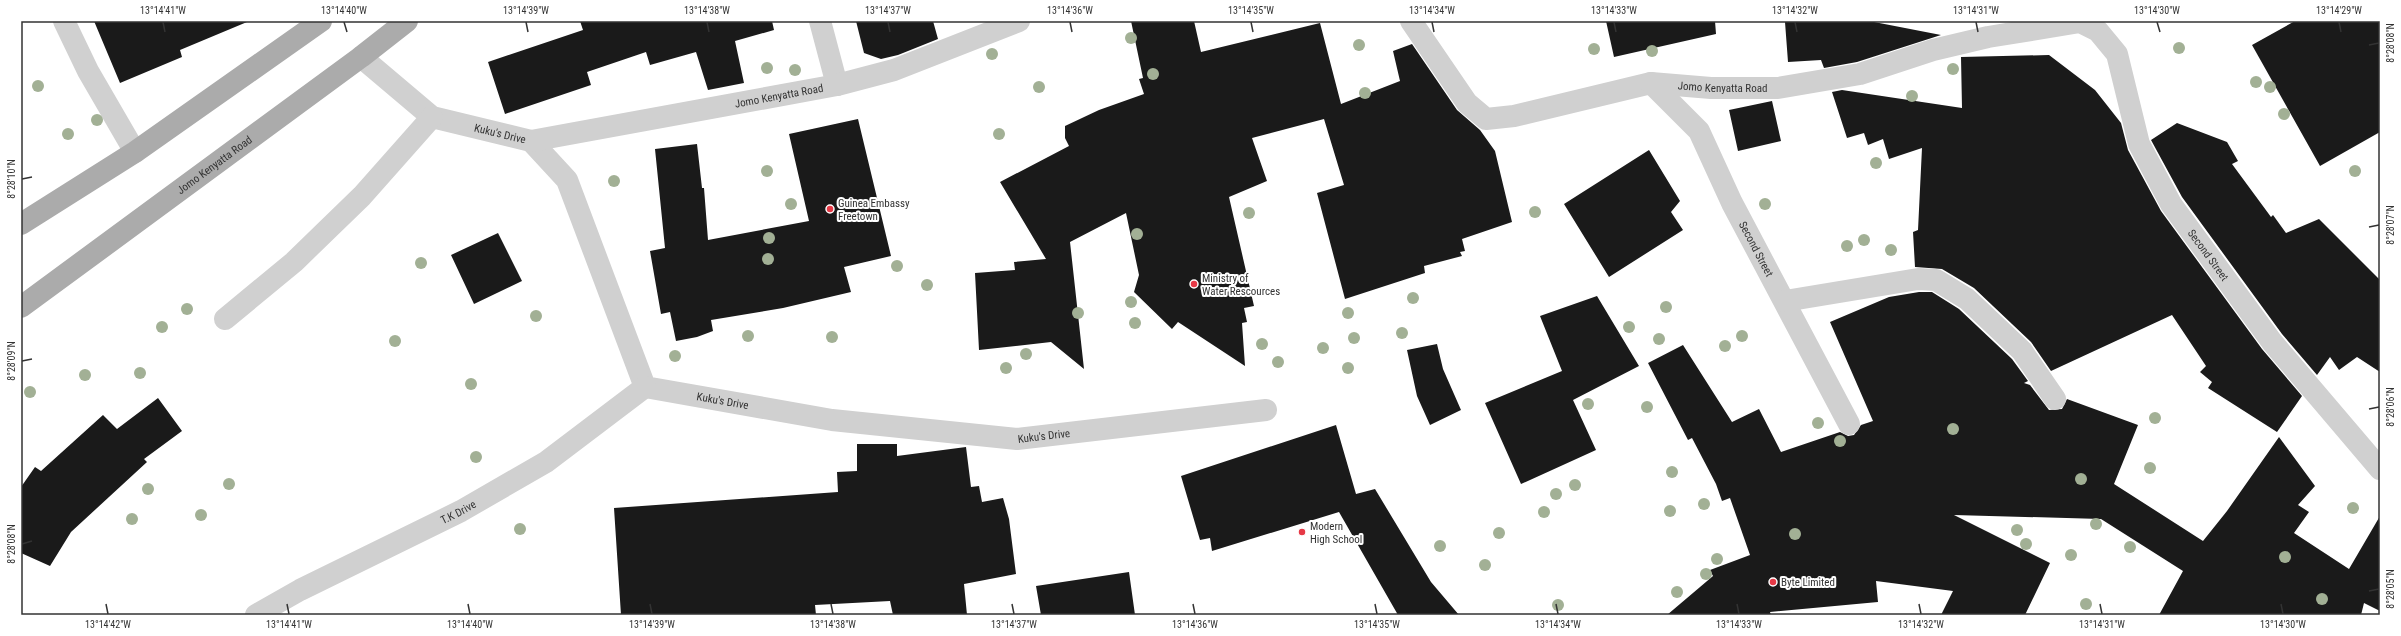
<svg xmlns="http://www.w3.org/2000/svg" width="2401" height="636" viewBox="0 0 2401 636" font-family="'Roboto Condensed',sans-serif">
<style>
.building{fill:#1a1a1a}
.lines{fill:none;stroke-linecap:round;stroke-linejoin:round}
.minor{stroke:#d0d0d0;stroke-width:22}
.major{stroke:#ababab;stroke-width:22}
.tree{fill:#a2b095}
.ticks{fill:none;stroke:#333;stroke-width:1.5}
.poi-dot{fill:#e63946;stroke:#fff;stroke-width:1.5}
.labels{text-anchor:middle;dominant-baseline:central;stroke-width:4;stroke-linejoin:round;paint-order:stroke}
.street-label{font-size:11px;fill:#333;stroke:#fff}
.poi-label{font-size:11px;fill:#333;stroke:#fff;text-anchor:start}
.neatline{fill:none;stroke:#333;stroke-width:1.5}
.ticks-label{font-size:10px;text-anchor:middle;fill:#333}
</style>
<rect width="100%" height="100%" fill="#fff"/>
<!-- building -->
<path class="building" d="M94,21H247V22L180,50L182,57L120,83Z
M580,21H772L774,30L735,41L744,83L708,90L696,52L650,65L646,52L587,72L591,85L505,114L488,62L583,30Z
M856,21H933L938,39L898,55L881,59L864,53Z
M1131,21H1194L1201,52L1320,23L1341,104L1400,81L1393,51L1412,44L1457,110L1480,130L1495,151L1512,222L1462,239L1465,251L1460,252L1462,256L1424,266L1425,273L1345,299L1317,193L1344,185L1324,119L1252,138L1267,181L1229,197L1254,306L1244,308L1247,322L1242,323L1245,366L1178,322L1172,329L1134,292L1139,275L1126,213L1070,242L1084,369L1051,342L979,350L975,273L1015,270L1014,262L1046,259L1000,182L1069,146L1065,138V126L1099,110L1144,94L1139,79L1143,78Z
M1606,21H1715L1716,34L1614,57Z
M1804,21H1869L1941,35L1857,62L1824,68L1821,60L1788,62L1785,22Z
M2295,21H2380V132L2320,166L2252,45Z
M2049,55L2095,90L2121,123L2128,150L2161,211L2262,349L2302,396L2277,432L2208,388L2212,382L2200,372L2206,366L2172,315L2051,371L2031,342L1974,288L1942,269L1915,267L1913,232L1918,230L1922,148L1889,159L1883,139L1868,145L1864,133L1847,138L1832,92L1842,90L1962,108L1961,57Z
M1772,101L1781,141L1738,151L1729,110Z
M858,119L891,256L844,267L851,292L783,308L711,320L713,331L697,337L676,341L670,312L661,314L650,251L665,248L655,149L697,144L702,188H704L708,240L809,221L789,134Z
M2177,123L2227,142L2238,161L2232,164L2271,217L2273,215L2286,233L2319,219L2380,280V372L2357,357L2339,370L2330,357L2317,375L2282,334L2182,197L2151,140Z
M1649,150L1680,201L1671,212L1683,230L1609,277L1564,204Z
M498,233L522,281L474,304L451,255Z
M1919,292H1932L1959,309L2012,359L2028,381L2024,383L2030,385L2049,410L2062,409L2067,399L2138,425L2114,484L2203,541L2227,511L2279,437L2315,486L2298,505L2309,512L2294,533L2349,569L2380,516V611L2364,603L2361,615H2159L2183,571L2101,519L1954,515L2050,563L2025,615H1941L1953,591L1876,581L1878,602L1770,612L1771,615H1667L1713,576L1710,570L1750,555L1730,498L1722,501L1716,484L1692,438L1688,440L1648,363L1683,345L1732,422L1759,409L1781,452L1840,432L1848,436L1854,435L1861,425L1873,421L1830,322L1889,297Z
M1597,296L1639,366L1573,400L1596,450L1521,484L1485,403L1562,371L1540,316Z
M1437,344L1443,369L1461,410L1430,425L1417,396L1407,350Z
M158,398L182,431L144,459L147,462L71,532L50,566L21,553V487L35,467L41,471L103,415L117,429Z
M1336,425L1356,494L1375,489L1431,582L1459,615H1398L1339,512L1212,551L1210,538L1200,540L1181,476Z
M857,444H897V456L966,447L971,487L979,486L982,502L1003,498L1009,519L1016,574L964,584L967,615H893L890,601L815,605L816,615H621L614,508L838,492L837,472L857,471Z
M1129,572L1135,615H1041L1036,586Z"/>
<g class="lines">
<!-- minor -->
<g class="minor">
<path d="M64,21L88,71L135,152"/>
<path d="M820,21L837,85"/>
<path id="s1" d="M1411,21L1467,103L1486,119L1514,116L1651,83L1711,88H1778L1860,74L1933,50L1988,37L2080,22L2098,31L2117,54L2139,144L2171,204L2272,342L2380,469"/>
<path id="s2" d="M361,57L432,117L531,141L567,180L645,387L832,420L1017,439L1266,410"/>
<path id="s3" d="M1651,83L1699,131L1732,203L1849,424"/>
<path id="s4" d="M531,141L837,85L894,70L1019,21"/>
<path d="M1785,301L1918,279L1936,280L1967,299L2022,351L2055,399"/>
<path d="M225,319L294,262L362,196L432,117"/>
<path id="s5" d="M256,615L300,590L461,511L546,462L645,387"/>
</g>
<!-- major -->
<g class="major">
<path d="M21,224L135,152L321,21"/>
<path id="s6" d="M21,307L361,57L407,21"/>
</g>
</g>
<!-- trees -->
<g class="tree">
<circle cx="1131" cy="38" r="6"/>
<circle cx="1359" cy="45" r="6"/>
<circle cx="2179" cy="48" r="6"/>
<circle cx="1594" cy="49" r="6"/>
<circle cx="1652" cy="51" r="6"/>
<circle cx="992" cy="54" r="6"/>
<circle cx="767" cy="68" r="6"/>
<circle cx="1953" cy="69" r="6"/>
<circle cx="795" cy="70" r="6"/>
<circle cx="1153" cy="74" r="6"/>
<circle cx="2256" cy="82" r="6"/>
<circle cx="38" cy="86" r="6"/>
<circle cx="1039" cy="87" r="6"/>
<circle cx="2270" cy="87" r="6"/>
<circle cx="1365" cy="93" r="6"/>
<circle cx="1912" cy="96" r="6"/>
<circle cx="2284" cy="114" r="6"/>
<circle cx="97" cy="120" r="6"/>
<circle cx="68" cy="134" r="6"/>
<circle cx="999" cy="134" r="6"/>
<circle cx="1876" cy="163" r="6"/>
<circle cx="767" cy="171" r="6"/>
<circle cx="2355" cy="171" r="6"/>
<circle cx="614" cy="181" r="6"/>
<circle cx="791" cy="204" r="6"/>
<circle cx="1765" cy="204" r="6"/>
<circle cx="1535" cy="212" r="6"/>
<circle cx="1249" cy="213" r="6"/>
<circle cx="1137" cy="234" r="6"/>
<circle cx="769" cy="238" r="6"/>
<circle cx="1864" cy="240" r="6"/>
<circle cx="1847" cy="246" r="6"/>
<circle cx="1891" cy="250" r="6"/>
<circle cx="768" cy="259" r="6"/>
<circle cx="421" cy="263" r="6"/>
<circle cx="897" cy="266" r="6"/>
<circle cx="927" cy="285" r="6"/>
<circle cx="1413" cy="298" r="6"/>
<circle cx="1131" cy="302" r="6"/>
<circle cx="1666" cy="307" r="6"/>
<circle cx="187" cy="309" r="6"/>
<circle cx="1078" cy="313" r="6"/>
<circle cx="1348" cy="313" r="6"/>
<circle cx="536" cy="316" r="6"/>
<circle cx="1135" cy="323" r="6"/>
<circle cx="162" cy="327" r="6"/>
<circle cx="1629" cy="327" r="6"/>
<circle cx="1402" cy="333" r="6"/>
<circle cx="748" cy="336" r="6"/>
<circle cx="1742" cy="336" r="6"/>
<circle cx="832" cy="337" r="6"/>
<circle cx="1354" cy="338" r="6"/>
<circle cx="1659" cy="339" r="6"/>
<circle cx="395" cy="341" r="6"/>
<circle cx="1262" cy="344" r="6"/>
<circle cx="1725" cy="346" r="6"/>
<circle cx="1323" cy="348" r="6"/>
<circle cx="1026" cy="354" r="6"/>
<circle cx="675" cy="356" r="6"/>
<circle cx="1278" cy="362" r="6"/>
<circle cx="1006" cy="368" r="6"/>
<circle cx="1348" cy="368" r="6"/>
<circle cx="140" cy="373" r="6"/>
<circle cx="85" cy="375" r="6"/>
<circle cx="471" cy="384" r="6"/>
<circle cx="30" cy="392" r="6"/>
<circle cx="1588" cy="404" r="6"/>
<circle cx="1647" cy="407" r="6"/>
<circle cx="2155" cy="418" r="6"/>
<circle cx="1818" cy="423" r="6"/>
<circle cx="1953" cy="429" r="6"/>
<circle cx="1840" cy="441" r="6"/>
<circle cx="476" cy="457" r="6"/>
<circle cx="2150" cy="468" r="6"/>
<circle cx="1672" cy="472" r="6"/>
<circle cx="2081" cy="479" r="6"/>
<circle cx="229" cy="484" r="6"/>
<circle cx="1575" cy="485" r="6"/>
<circle cx="148" cy="489" r="6"/>
<circle cx="1556" cy="494" r="6"/>
<circle cx="1704" cy="504" r="6"/>
<circle cx="2353" cy="508" r="6"/>
<circle cx="1670" cy="511" r="6"/>
<circle cx="1544" cy="512" r="6"/>
<circle cx="201" cy="515" r="6"/>
<circle cx="132" cy="519" r="6"/>
<circle cx="2096" cy="524" r="6"/>
<circle cx="520" cy="529" r="6"/>
<circle cx="2017" cy="530" r="6"/>
<circle cx="1499" cy="533" r="6"/>
<circle cx="1795" cy="534" r="6"/>
<circle cx="2026" cy="544" r="6"/>
<circle cx="1440" cy="546" r="6"/>
<circle cx="2130" cy="547" r="6"/>
<circle cx="2071" cy="555" r="6"/>
<circle cx="2285" cy="557" r="6"/>
<circle cx="1717" cy="559" r="6"/>
<circle cx="1485" cy="565" r="6"/>
<circle cx="1706" cy="574" r="6"/>
<circle cx="1677" cy="592" r="6"/>
<circle cx="2322" cy="599" r="6"/>
<circle cx="2086" cy="604" r="6"/>
<circle cx="1558" cy="605" r="6"/>
</g>
<!-- ticks -->
<path class="ticks" d="M163,22L165,32M344,22L347,32M526,22L528,32M707,22L709,32M888,22L890,32M1070,22L1072,32M1251,22L1253,32M1432,22L1434,32M1614,22L1616,32M1795,22L1797,32M1976,22L1978,32M2157,22L2160,32M2339,22L2341,32M2369,45L2379,43M22,179L32,177M2369,227L2379,225M22,361L32,359M2369,409L2379,407M22,544L32,541M2369,591L2379,589M106,604L108,614M287,604L289,614M468,604L470,614M650,604L652,614M831,604L833,614M1012,604L1014,614M1193,604L1195,614M1375,604L1377,614M1556,604L1558,614M1737,604L1739,614M1919,604L1921,614M2100,604L2102,614M2281,604L2283,614"/>
<!-- markers -->
<g class="poi-dot">
<circle cx="830" cy="209" r="4"/>
<circle cx="1194" cy="284" r="4"/>
<circle cx="1302" cy="532" r="4"/>
<circle cx="1773" cy="582" r="4"/>
</g>
<g class="labels">
<!-- street labels -->
<g class="street-label">
<text stroke="none"><textPath href="#s1" startOffset="365">Jomo Kenyatta Road</textPath></text>
<text stroke="none"><textPath href="#s4" startOffset="252">Jomo Kenyatta Road</textPath></text>
<text stroke="none"><textPath href="#s2" startOffset="163">Kuku's Drive</textPath></text>
<text stroke="none"><textPath href="#s6" startOffset="240">Jomo Kenyatta Road</textPath></text>
<text stroke="none"><textPath href="#s3" startOffset="199">Second Street</textPath></text>
<text stroke="none"><textPath href="#s1" startOffset="1004">Second Street</textPath></text>
<text stroke="none"><textPath href="#s2" startOffset="548">Kuku's Drive</textPath></text>
<text stroke="none"><textPath href="#s2" startOffset="872">Kuku's Drive</textPath></text>
<text stroke="none"><textPath href="#s5" startOffset="227">T.K Drive</textPath></text>
</g>
<!-- poi labels -->
<g class="poi-label">
<text x="838" y="203">Guinea Embassy<tspan x="838" dy="13">Freetown</tspan></text>
<text x="1202" y="278">Ministry of<tspan x="1202" dy="13">Water Rescources</tspan></text>
<text x="1310" y="526">Modern<tspan x="1310" dy="13">High School</tspan></text>
<text x="1781" y="582">Byte Limited</text>
</g>
</g>
<!-- border -->
<rect width="2401" height="636" fill="none" stroke="#ffffff" stroke-width="44"/>
<rect x="22" y="22" width="2357" height="592" class="neatline"/>
<g class="ticks-label">
<text x="163" y="14">13°14'41"W</text>
<text x="344" y="14">13°14'40"W</text>
<text x="526" y="14">13°14'39"W</text>
<text x="707" y="14">13°14'38"W</text>
<text x="888" y="14">13°14'37"W</text>
<text x="1070" y="14">13°14'36"W</text>
<text x="1251" y="14">13°14'35"W</text>
<text x="1432" y="14">13°14'34"W</text>
<text x="1614" y="14">13°14'33"W</text>
<text x="1795" y="14">13°14'32"W</text>
<text x="1976" y="14">13°14'31"W</text>
<text x="2157" y="14">13°14'30"W</text>
<text x="2339" y="14">13°14'29"W</text>
<text transform="translate(2390 43) rotate(-90)" y="4">8°28'08"N</text>
<text transform="translate(11 179) rotate(-90)" y="4">8°28'10"N</text>
<text transform="translate(2390 225) rotate(-90)" y="4">8°28'07"N</text>
<text transform="translate(11 361) rotate(-90)" y="4">8°28'09"N</text>
<text transform="translate(2390 407) rotate(-90)" y="4">8°28'06"N</text>
<text transform="translate(11 544) rotate(-90)" y="4">8°28'08"N</text>
<text transform="translate(2390 589) rotate(-90)" y="4">8°28'05"N</text>
<text x="108" y="628">13°14'42"W</text>
<text x="289" y="628">13°14'41"W</text>
<text x="470" y="628">13°14'40"W</text>
<text x="652" y="628">13°14'39"W</text>
<text x="833" y="628">13°14'38"W</text>
<text x="1014" y="628">13°14'37"W</text>
<text x="1195" y="628">13°14'36"W</text>
<text x="1377" y="628">13°14'35"W</text>
<text x="1558" y="628">13°14'34"W</text>
<text x="1739" y="628">13°14'33"W</text>
<text x="1921" y="628">13°14'32"W</text>
<text x="2102" y="628">13°14'31"W</text>
<text x="2283" y="628">13°14'30"W</text>
</g>
</svg>
